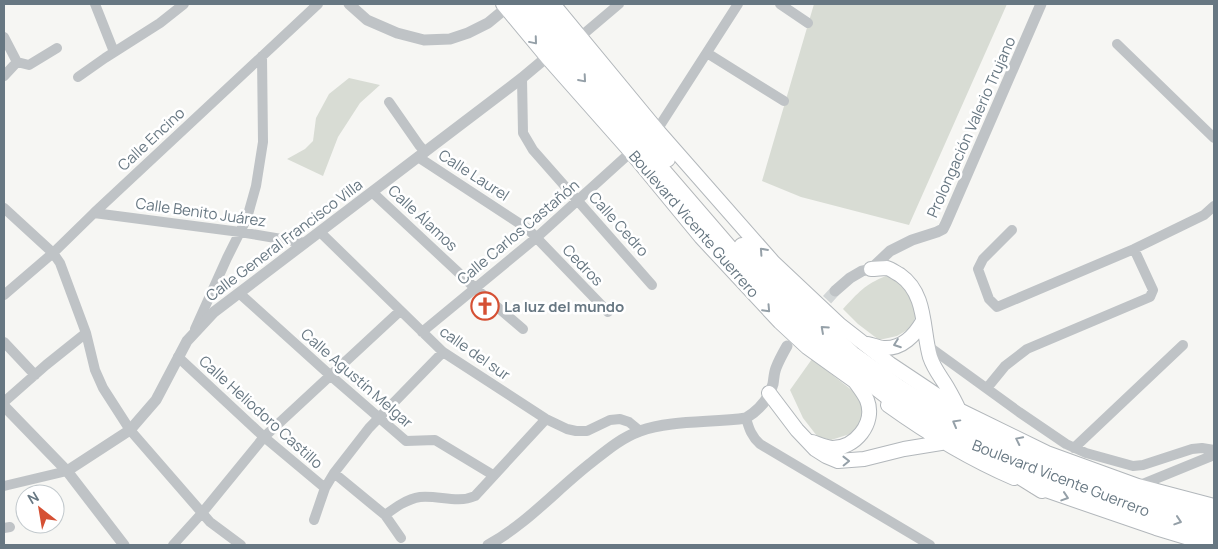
<svg xmlns="http://www.w3.org/2000/svg" width="1218" height="549" viewBox="0 0 1218 549" font-family="Manrope,sans-serif">
<style>
.green{fill:#d8dcd4}
.lines{fill:none;stroke-linecap:round;stroke-linejoin:round}
.tertiary-tunnel{stroke:#d2d6d7;stroke-width:11;stroke-dasharray:11 5.5;stroke-linecap:butt}
.secondary-casing{stroke:#b2b7bb;stroke-width:16}
.trunk-casing{stroke:#b2b6b9;stroke-width:18}
.minor{stroke:#bfc3c6;stroke-width:10}
.tertiary{stroke:#bfc3c6;stroke-width:11}
.secondary{stroke:#fff;stroke-width:14}
.trunk{stroke:#fff;stroke-width:16}
.oneway{stroke:#95a0a8}
.labels{text-anchor:middle;dominant-baseline:central;stroke-width:5;stroke-linejoin:round;paint-order:stroke}
.street-label{font-size:15px;fill:#677782;stroke:#fff}
.poi-label{font-size:15px;font-weight:bold;fill:#677782;stroke:#fff;text-anchor:start}
</style>
<rect width="100%" height="100%" fill="#f6f6f3"/>
<!-- green -->
<path class="green" d="M814,4H1007L909,225L801,197L762,181Z
M349,78L380,85L360,103L338,137L323,176L287,159L305,149L313,141L316,118L329,94Z
M886,276L901,282L913,295L917,312L912,327L897,336L879,340L858,324L843,309C858,293 865,284 886,276Z
M812,359L858,395L863,408L861,422L850,434L831,440L817,436L803,418L790,390Z"/>
<g class="lines">
<!-- tertiary-tunnel -->
<path class="tertiary-tunnel" d="M816,312L835,291"/>
<!-- secondary casing -->
<g class="secondary-casing">
<path id="secondary" d="M503,4L547,57L631,152L701,237L780,322L807,347L860,385
M553,4L657,130L773,262L840,325L890,364L959,410L1047,453L1138,486L1214,506
M871,269C876,269 882,268 887,268C891,269 896,273 900,275C927,294 922,329 930,357C934,369 941,377 947,387C951,394 955,401 958,408
M868,344C873,345 879,348 884,348C902,349 915,335 923,321
M769,393L797,430L815,449L826,456L838,461L864,459L904,449L947,442
M888,405C927,433 970,459 1014,478
M812,442C818,444 825,447 831,448C855,449 876,423 867,400C864,393 858,386 854,380
M1034,486L1156,528L1212,545"/>
</g>
<!-- trunk casing -->
<g class="trunk-casing">
<path id="trunk" d="M519,4L750,272L799,325L842,361L891,399L958,439L1039,473L1214,533
M536,4L667,159
M742,246L759,266L804,310L852,354L898,387L957,424L1025,456L1142,496L1214,519
M1005,467L1042,490"/>
</g>
<!-- minor -->
<path class="minor" d="M95,4L114,52
M780,4L808,23
M4,37L17,62
M580,37L619,4
M1117,44L1214,138
M707,53L784,101
M17,62L29,65L57,48
M4,76L17,62
M78,77L105,58L160,23L184,4
M522,78L523,133L533,150L652,285
M389,102L419,145L425,152
M657,130L738,4
M418,157L528,229L608,312
M372,192L475,288L523,329
M4,208L53,253L60,263L86,333L95,370L103,388L130,430L210,522L241,545
M94,213L240,232L305,243
M1012,230L983,259L978,269L989,299L997,307L1134,249L1204,215L1214,206
M320,232L443,352L546,419L567,429L576,431H587L610,420L620,419L629,422L640,431
M239,293L331,376L406,441L435,440L493,475
M4,295L53,253L94,213L318,4
M195,329L227,258L247,218L256,186L263,142L262,56
M422,332L536,238L631,152
M4,342L35,375
M928,346L1019,412L1066,444L1086,453L1133,466L1143,465L1192,449L1202,448L1214,450
M178,357L264,437L325,488
M987,388L1005,366L1027,349L1150,297L1153,290L1134,249
M4,402L46,365L86,333
M746,418C749,429 752,437 760,444L930,545
M1074,448L1183,345
M334,473L385,515L401,538
M4,486L67,471
M1138,486L1214,455
M385,515C396,507 407,499 420,497C439,495 457,504 475,496L546,419
M314,520L325,488L334,473L369,428L443,352
M4,528L10,527
M173,545L202,513L264,437L400,311"/>
<!-- tertiary -->
<path class="tertiary" d="M349,4L367,20L397,33L424,40L450,39L468,33L488,23L511,4
M835,291L850,278L862,271L871,269L890,251L912,240L937,232L943,229L946,223L1041,4
M4,406L67,471L124,545
M67,471L130,430L156,400L187,341L214,312L522,78L547,57
M488,545C527,524 557,489 592,462C607,450 621,438 640,431C671,420 712,423 746,418C759,410 769,399 773,384C774,378 774,373 776,368C779,360 783,353 787,346"/>
<!-- secondary -->
<use href="#secondary" class="secondary"/>
<!-- trunk -->
<use href="#trunk" class="trunk"/>
</g>
<!-- one-way arrows -->
<defs><path id="oneway-chevron" d="M-2-3.5L2.5 0L-2 3.5" fill="none" stroke-width="1.6" stroke-linecap="round" stroke-linejoin="round" transform="scale(1.25)"/></defs>
<g class="oneway">
<use href="#oneway-chevron" transform="translate(534 41) rotate(50)"/>
<use href="#oneway-chevron" transform="translate(583 79) rotate(49)"/>
<use href="#oneway-chevron" transform="translate(763 251) rotate(-132)"/>
<use href="#oneway-chevron" transform="translate(767 309) rotate(47)"/>
<use href="#oneway-chevron" transform="translate(824 329) rotate(-138)"/>
<use href="#oneway-chevron" transform="translate(897 344) rotate(160)"/>
<use href="#oneway-chevron" transform="translate(956 423) rotate(-151)"/>
<use href="#oneway-chevron" transform="translate(1019 440) rotate(-154)"/>
<use href="#oneway-chevron" transform="translate(846 461) rotate(-1)"/>
<use href="#oneway-chevron" transform="translate(1065 497) rotate(18)"/>
<use href="#oneway-chevron" transform="translate(1178 521) rotate(18)"/>
</g>
<!-- icons -->
<defs>
<g id="church-ring" transform="scale(1.4375)"><circle r="9.5" fill="#fff" stroke="#d55034" stroke-width="1.5"/><path d="M-1.2-6h2.4v3.5h3.3v2.4h-3.3V6h-2.4V-.1h-3.3v-2.4h3.3Z" fill="#d55034"/></g>
</defs>
<g fill-rule="evenodd">
<use href="#church-ring" x="485" y="306"/>
</g>
<g class="labels">
<!-- street labels -->
<g class="street-label">
<text transform="translate(971 127) rotate(-66)">Prolongación Valerio Trujano</text>
<text transform="translate(151 139) rotate(-43)">Calle Encino</text>
<text transform="translate(474 175) rotate(33)">Calle Laurel</text>
<text transform="translate(201 212) rotate(8)">Calle Benito Juárez</text>
<text transform="translate(423 218) rotate(43)">Calle Álamos</text>
<text transform="translate(619 224) rotate(48)">Calle Cedro</text>
<text transform="translate(694 224) rotate(49)">Boulevard Vicente Guerrero</text>
<text transform="translate(518 232) rotate(-40)">Calle Carlos Castañón</text>
<text transform="translate(284 240) rotate(-37)">Calle General Francisco Villa</text>
<text transform="translate(583 265) rotate(46)">Cedros</text>
<text transform="translate(475 353) rotate(35)">calle del sur</text>
<text transform="translate(357 378) rotate(41)">Calle Agustín Melgar</text>
<text transform="translate(261 412) rotate(42)">Calle Heliodoro Castillo</text>
<text transform="translate(1061 478) rotate(21)">Boulevard Vicente Guerrero</text>
</g>
<!-- poi labels -->
<g class="poi-label">
<text x="504" y="306">La luz del mundo</text>
</g>
</g>
<!-- border -->
<rect width="1218" height="549" fill="none" stroke="#677782" stroke-width="10"/>
<!-- north arrow -->
<g transform="translate(40 509) rotate(329)"><circle r="24" fill="#ffffff" stroke="#c2c9cd"/>
<path d="M0-4L9 19L0 12L-9 19Z" fill="#d55034"/>
<text y="-8" font-size="14" font-weight="bold" text-anchor="middle" fill="#677782">N</text>
</g>
</svg>
